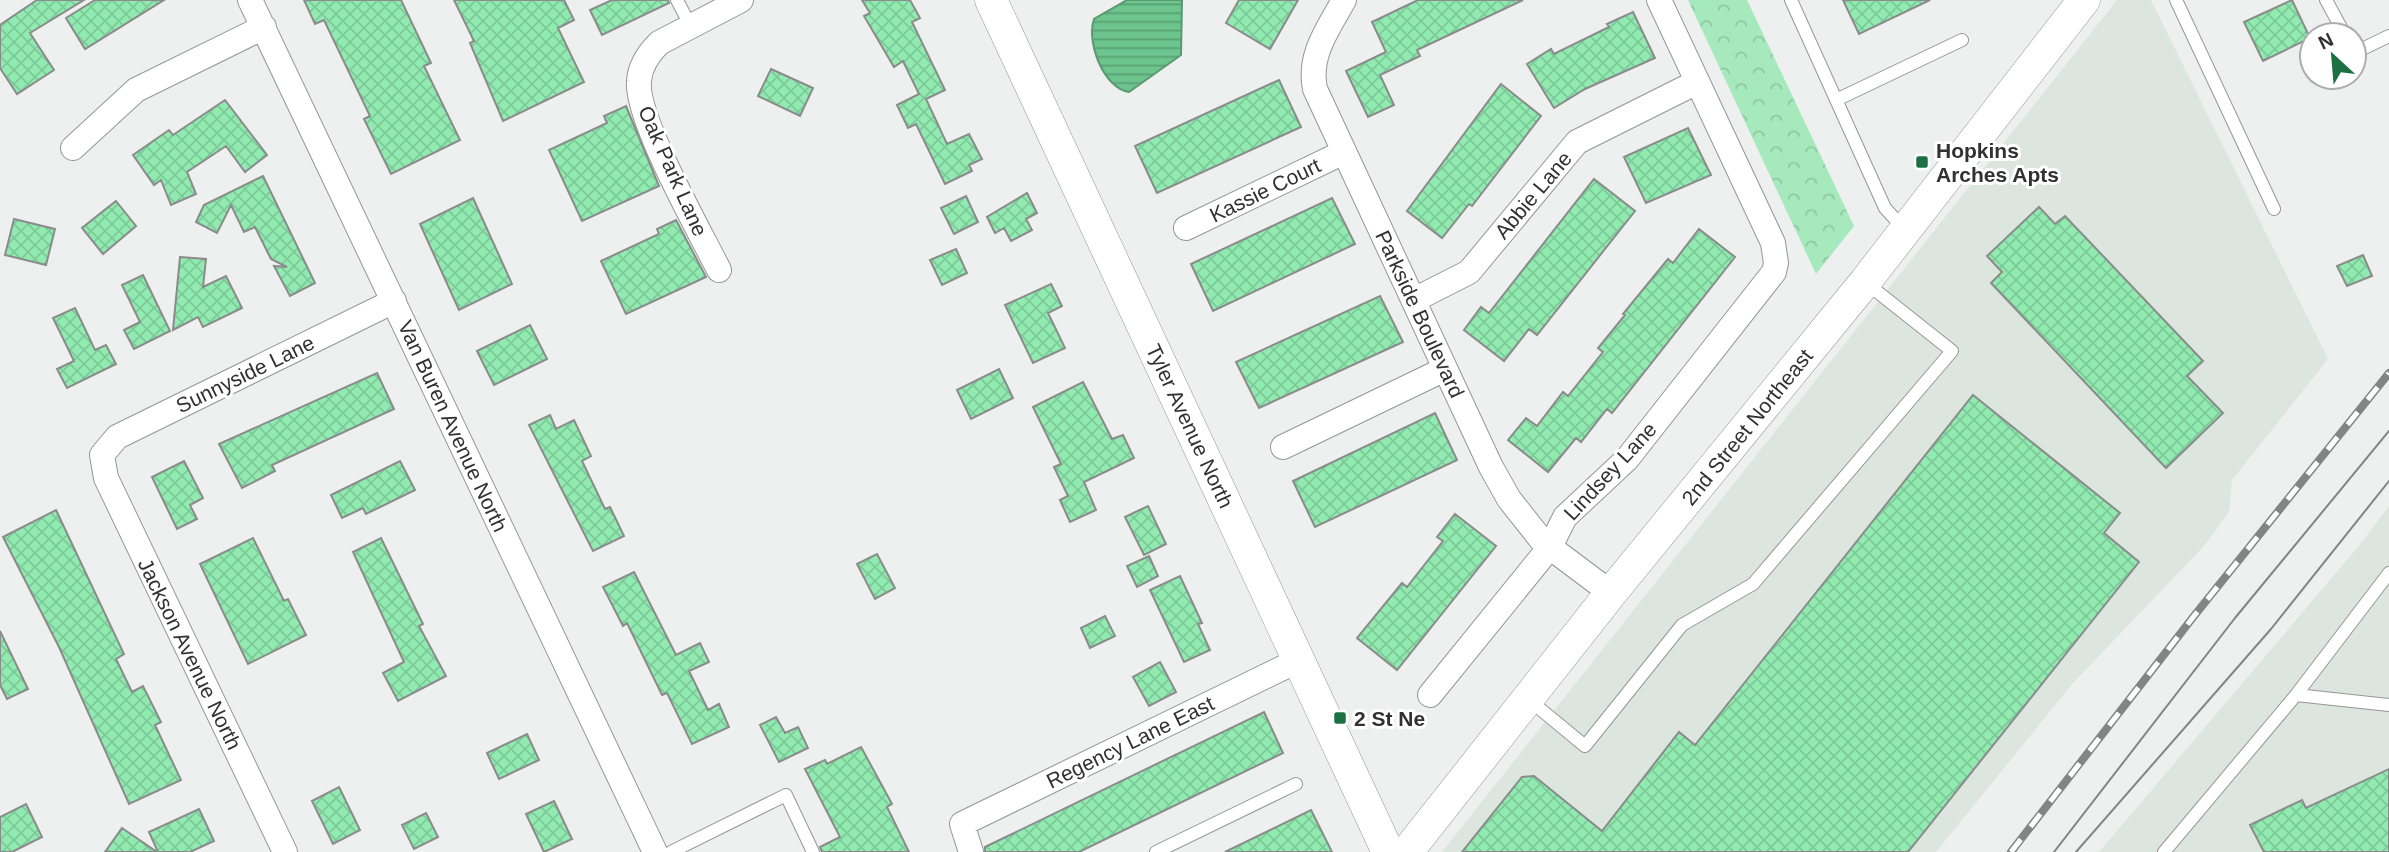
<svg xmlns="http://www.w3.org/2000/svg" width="2389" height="852" viewBox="0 0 2389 852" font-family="Helvetica,sans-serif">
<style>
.built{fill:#dce6df}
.park{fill:url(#park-crowns)}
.water{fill:url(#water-rules);stroke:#5a9971;stroke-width:2}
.building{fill:url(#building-cross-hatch);stroke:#898c8a;stroke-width:2}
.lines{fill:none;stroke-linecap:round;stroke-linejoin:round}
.service-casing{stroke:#949795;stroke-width:14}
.minor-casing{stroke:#949795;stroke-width:26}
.tertiary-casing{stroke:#949795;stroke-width:33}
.service{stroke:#fff;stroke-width:12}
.minor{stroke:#fff;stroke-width:24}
.tertiary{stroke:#fff;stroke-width:32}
.tram{stroke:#838584;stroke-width:2}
.rail-casing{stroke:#838584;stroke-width:8}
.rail{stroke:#fff;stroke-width:5;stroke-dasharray:16;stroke-linecap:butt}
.poi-dot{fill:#1c7143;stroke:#fff;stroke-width:2.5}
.labels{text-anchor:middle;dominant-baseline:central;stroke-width:6;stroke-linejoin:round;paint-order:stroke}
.poi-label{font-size:21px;font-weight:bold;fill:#303130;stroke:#fff;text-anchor:start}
.street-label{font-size:21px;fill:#303130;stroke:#fff}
</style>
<defs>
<pattern id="park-crowns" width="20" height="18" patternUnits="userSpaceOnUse" patternTransform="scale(1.75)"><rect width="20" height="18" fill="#a6e9bc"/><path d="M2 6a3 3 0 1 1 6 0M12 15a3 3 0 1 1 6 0" fill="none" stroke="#8fc8a2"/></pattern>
<pattern id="water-rules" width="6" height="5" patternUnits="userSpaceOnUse" patternTransform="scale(1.75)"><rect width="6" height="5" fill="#6cc58d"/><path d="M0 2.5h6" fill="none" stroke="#59a174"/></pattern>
<pattern id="building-cross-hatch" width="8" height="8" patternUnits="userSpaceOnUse" patternTransform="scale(1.75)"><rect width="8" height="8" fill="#91ebb1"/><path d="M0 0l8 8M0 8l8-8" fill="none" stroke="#7dca99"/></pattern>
</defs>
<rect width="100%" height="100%" fill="#edf0ee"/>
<!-- built -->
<path class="built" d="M2117,0H2151L2328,359L2232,480L2229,512L2204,546L2073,683L1936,852H1442Z
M2389,506V852H2099L2358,547Z"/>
<!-- park -->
<path class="park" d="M1688,0H1747L1854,226L1816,274Z"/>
<!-- water -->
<path class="water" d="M1127,0H1182L1181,55L1129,92C1103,88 1086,41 1094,19Z"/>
<!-- building -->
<path class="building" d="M37,0H84L30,33L54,70L17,94L0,68V25Z
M95,0H164L85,49L66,18Z
M304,0H401L431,63L424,66L460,140L391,174L364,119L370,116L324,20L315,24Z
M454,0H564L574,20L558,28L584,82L503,121L470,43L474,41Z
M612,0H668L669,3L602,35L590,10Z
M862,0H910L920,18L912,22L945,90L926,99L947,144L969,134L982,159L969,165L972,171L945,184L916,124L908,128L897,105L919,94L903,61L894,67L864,16L870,13Z
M1239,0H1298L1270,49L1226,23Z
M1418,0H1523L1417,50L1420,56L1380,75L1394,105L1368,117L1346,71L1386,52L1372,22Z
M1843,0H1930L1859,34Z
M2292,0L2310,38L2263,61L2244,22Z
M1633,12L1655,58L1585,89L1554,108L1527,64L1551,49L1554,54L1609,27L1607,24Z
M771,69L813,88L800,116L758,96Z
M1279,80L1301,127L1157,193L1135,146Z
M1501,84L1541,116L1472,206L1469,204L1442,238L1407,211Z
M225,100L267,155L245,172L226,146L187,172L196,194L171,205L161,180L154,185L133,155L169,130L173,135Z
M626,106L659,186L582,221L549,150L607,123L604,116Z
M1688,128L1711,175L1646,203L1624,157Z
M263,176L315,283L290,296L274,266L287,267L271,259L255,227L244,232L231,205L217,233L196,222L204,205Z
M1594,179L1635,211L1537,335L1529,329L1504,361L1464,330L1481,307L1489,313Z
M1027,193L1037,213L1026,219L1032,230L1011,241L1004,228L995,233L987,217Z
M966,196L978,222L954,234L941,208Z
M473,198L512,284L459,310L420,224Z
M1332,198L1355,244L1213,311L1191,264Z
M116,201L136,226L103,254L82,228Z
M2039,207L2055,224L2065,216L2203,361L2187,376L2223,413L2166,468L1991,283L2002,272L1987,256Z
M14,219L55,229L46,265L5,255Z
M676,220L706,277L626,314L601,261L659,234L657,229Z
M1699,229L1735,257L1612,413L1607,409L1581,442L1576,438L1548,472L1508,440L1526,418L1537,426L1563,392L1568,396L1603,352L1598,348L1625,315L1623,314L1668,259L1673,263Z
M956,249L967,273L942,285L930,260Z
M2363,255L2372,276L2347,286L2337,266Z
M180,257L206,259L203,287L226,276L242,308L203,327L198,317L173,330Z
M143,275L170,331L134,349L124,330L140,322L122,285Z
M1051,284L1062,306L1048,313L1065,348L1033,363L1005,305Z
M1380,296L1403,342L1259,408L1236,362Z
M75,308L95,350L106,345L116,364L67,388L57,369L74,361L53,318Z
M530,325L547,359L494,385L477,351Z
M999,369L1013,398L971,419L957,390Z
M377,373L394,409L272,465L275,471L242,488L219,444Z
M1083,382L1112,439L1123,435L1134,458L1084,482L1096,510L1070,522L1060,500L1068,496L1054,467L1061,464L1033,407Z
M1973,395L2120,513L2104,533L2139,562L1908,852H1462L1522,777L1534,776L1602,831L1679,732L1695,745Z
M1435,413L1457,460L1315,527L1293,481Z
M550,415L556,429L574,420L591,456L582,461L605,509L610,507L624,536L593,551L529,425Z
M184,461L203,498L190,505L197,519L177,529L152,477Z
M400,461L415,490L366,514L363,508L342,518L331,495Z
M1148,506L1166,544L1144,555L1125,517Z
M56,510L124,654L116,659L132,692L143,686L161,722L155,725L181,780L129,804L59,647L3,537Z
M1455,514L1496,546L1397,670L1357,638L1402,583L1407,587L1443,541L1437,537Z
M253,538L284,601L288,599L306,635L248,664L200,564Z
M381,538L423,624L419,626L446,676L398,701L383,673L404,662L353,552Z
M877,554L895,588L875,599L857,564Z
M1149,556L1158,576L1137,587L1127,566Z
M634,572L676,655L700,643L709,662L689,671L708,710L719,704L729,727L692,744L667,693L662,695L627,623L623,626L603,587Z
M1180,576L1202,623L1198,624L1210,650L1184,662L1150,590Z
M1105,616L1115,636L1090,648L1081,628Z
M0,631L28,689L7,699L0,685Z
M1160,662L1176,692L1149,706L1133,677Z
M1264,712L1283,753L1079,852H985V847Z
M776,717L785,733L798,727L808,748L779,762L760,725Z
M527,734L539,760L499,779L487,753Z
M861,747L892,804L887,807L909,852H822L820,847L840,837L805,769L825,760L827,764Z
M2389,769V852H2264L2250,825L2302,800L2306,808Z
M339,787L360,830L333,844L312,801Z
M554,801L572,839L544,852L526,814Z
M26,804L42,837L12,852H0V817Z
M199,809L214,841L190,852H158L149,832Z
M1311,810L1332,852H1225Z
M426,813L438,837L414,849L402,825Z
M122,828L157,852H105Z"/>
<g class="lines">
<!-- service casing -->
<g class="service-casing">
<path id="service" d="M677,0L690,25
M1791,0L1885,208L1905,230
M2176,0L2274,209
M2326,0L2345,35
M2354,53L2389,36
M1836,100L1962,40
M2296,695L2389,705
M1528,699L1585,746L1682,625L1753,584L1952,351L1865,282
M671,852L786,795L813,852
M1156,852L1296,784
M2164,852L2296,695L2389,573"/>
</g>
<!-- minor casing -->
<g class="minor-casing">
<path id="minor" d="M250,0L655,852
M1344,0C1328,29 1308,55 1315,89L1491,467L1509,499L1543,542L1611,593
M73,148L136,90L264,27
M1186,228L1344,152
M719,270C700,232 635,117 639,81C640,66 649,53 659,43L741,0
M1414,300L1469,272L1577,142L1697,82
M1283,447L1445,369
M1430,695L1550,547L1565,517L1627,459L1774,272L1776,263L1773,243L1659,0
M285,852L106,478L102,455L117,437L394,301
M971,852L962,824L1299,660"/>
</g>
<!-- tertiary casing -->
<g class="tertiary-casing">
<path id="tertiary" d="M991,0L1388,852
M1407,852L1611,593L1865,282L2084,0"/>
</g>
<!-- service -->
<use href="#service" class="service"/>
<!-- minor -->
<use href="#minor" class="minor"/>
<!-- tertiary -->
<use href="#tertiary" class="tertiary"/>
<!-- tram -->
<path class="tram" d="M2054,852L2235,618L2389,431
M2076,852L2271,629L2389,481"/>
<!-- rail casing -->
<g class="rail-casing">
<path id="rail" d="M2011,852L2194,616L2389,373"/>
</g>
<!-- rail -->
<use href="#rail" class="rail"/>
</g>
<!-- markers -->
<g class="poi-dot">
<rect x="1915" y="155" width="14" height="14" rx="3.5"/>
<rect x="1333" y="711" width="14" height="14" rx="3.5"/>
</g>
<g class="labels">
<!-- poi labels -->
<g class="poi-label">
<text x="1936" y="150">Hopkins<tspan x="1936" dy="24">Arches Apts</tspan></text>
<text x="1354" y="718">2 St Ne</text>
</g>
<!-- street labels -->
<g class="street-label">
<text transform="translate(673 171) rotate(66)">Oak Park Lane</text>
<text transform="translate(1265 190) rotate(-26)">Kassie Court</text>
<text transform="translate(1533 195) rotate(-50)">Abbie Lane</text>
<text transform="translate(1420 314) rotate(65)">Parkside Boulevard</text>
<text transform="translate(245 374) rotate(-26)">Sunnyside Lane</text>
<text transform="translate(453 426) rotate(65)">Van Buren Avenue North</text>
<text transform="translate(1190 426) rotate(65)">Tyler Avenue North</text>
<text transform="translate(1747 427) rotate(-51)">2nd Street Northeast</text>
<text transform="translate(1610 471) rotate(-47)">Lindsey Lane</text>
<text transform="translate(190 654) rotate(64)">Jackson Avenue North</text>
<text transform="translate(1130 742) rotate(-26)">Regency Lane East</text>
</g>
</g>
<!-- north arrow -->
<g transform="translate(2333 56) rotate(334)"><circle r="33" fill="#ffffff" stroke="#acadac" stroke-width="2"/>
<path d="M0-5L12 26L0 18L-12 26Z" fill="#1c7143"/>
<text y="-10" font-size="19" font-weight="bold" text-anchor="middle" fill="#303130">N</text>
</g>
</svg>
